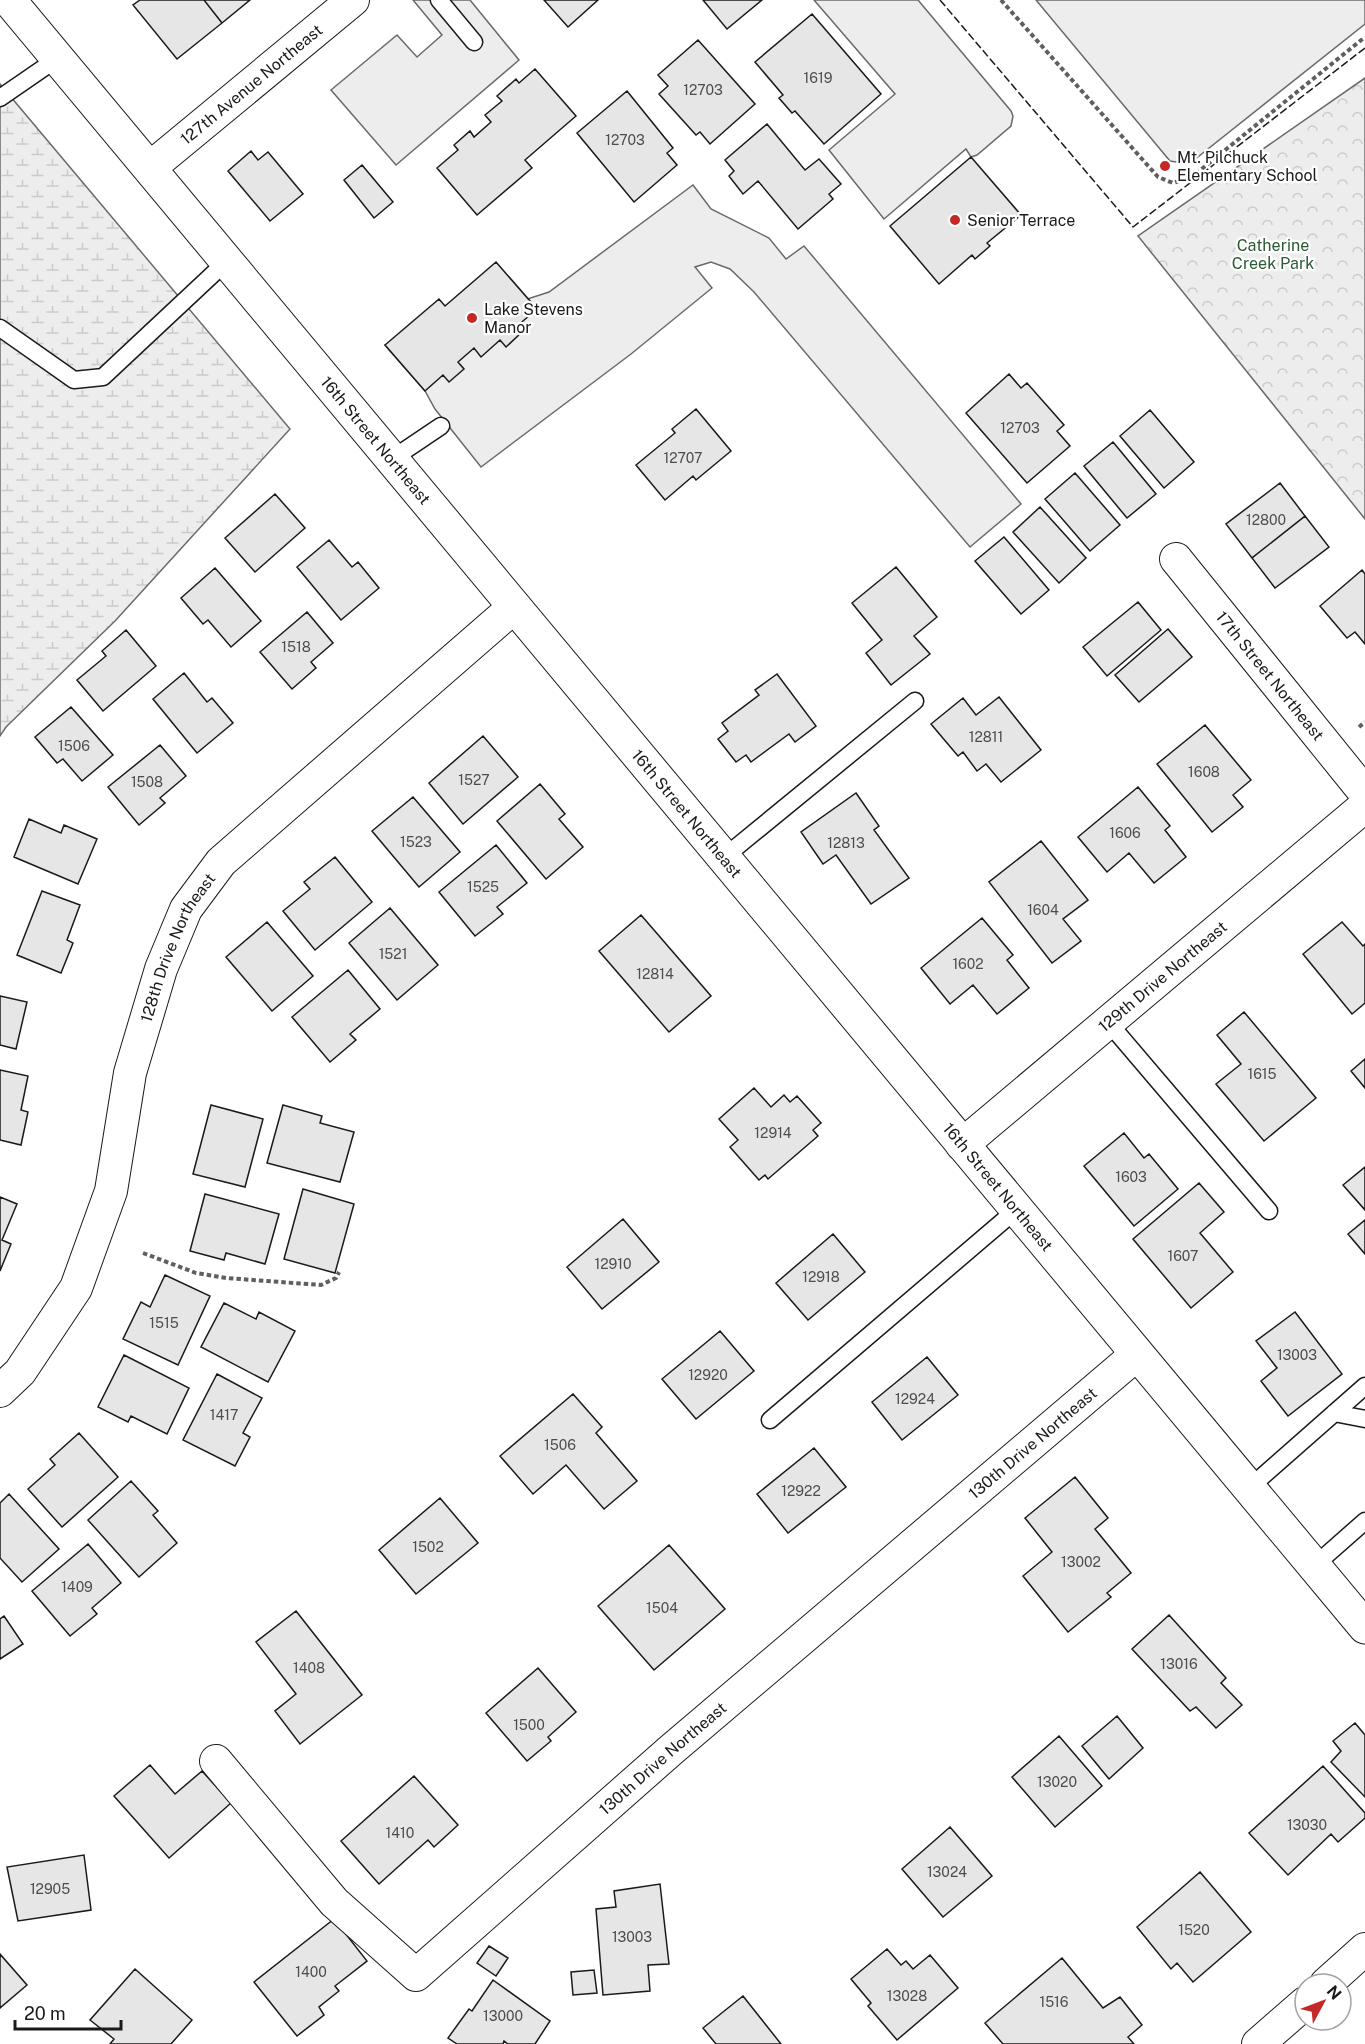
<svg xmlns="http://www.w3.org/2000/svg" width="1365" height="2044" viewBox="0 0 1365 2044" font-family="'Public Sans',sans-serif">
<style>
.wetland{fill:url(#wetland-marsh);stroke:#6a6a6a;stroke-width:1.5}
.park{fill:url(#park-crowns);stroke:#6a6a6a;stroke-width:1.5}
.built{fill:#ededed;stroke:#6a6a6a;stroke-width:1.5}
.building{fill:#e6e6e6;stroke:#1a1a1a;stroke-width:1.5}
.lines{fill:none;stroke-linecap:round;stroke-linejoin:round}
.service-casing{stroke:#1a1a1a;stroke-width:19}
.minor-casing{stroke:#1a1a1a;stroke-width:34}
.tertiary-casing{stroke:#1a1a1a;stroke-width:35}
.path{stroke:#5f5f5f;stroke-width:4;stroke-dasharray:4.5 3;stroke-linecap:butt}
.service{stroke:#fff;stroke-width:16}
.minor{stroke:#fff;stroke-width:32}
.tertiary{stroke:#fff;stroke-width:33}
.fence{stroke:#1a1a1a;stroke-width:1.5;stroke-dasharray:8 3;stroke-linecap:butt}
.poi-dot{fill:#c62828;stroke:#fff;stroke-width:2}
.labels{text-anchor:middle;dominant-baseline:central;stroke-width:4.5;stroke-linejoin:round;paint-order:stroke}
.number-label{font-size:14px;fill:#4d4d4d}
.street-label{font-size:16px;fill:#1a1a1a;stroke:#fff}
.poi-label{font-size:16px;fill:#1a1a1a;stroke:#fff;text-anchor:start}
.park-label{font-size:16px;fill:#2b5a34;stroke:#fff}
</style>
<defs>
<pattern id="wetland-marsh" width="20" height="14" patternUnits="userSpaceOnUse" patternTransform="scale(1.5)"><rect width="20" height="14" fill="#ededed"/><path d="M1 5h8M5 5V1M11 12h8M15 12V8" fill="none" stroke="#cbcbcb"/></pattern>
<pattern id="park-crowns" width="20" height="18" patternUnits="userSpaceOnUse" patternTransform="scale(1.5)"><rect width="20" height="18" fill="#ededed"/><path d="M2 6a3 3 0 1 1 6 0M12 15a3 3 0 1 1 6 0" fill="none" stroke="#cbcbcb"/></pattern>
</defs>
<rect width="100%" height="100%" fill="#fff"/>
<!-- wetland -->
<path class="wetland" d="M0,84L290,429L115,621L6,727L0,736Z"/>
<!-- park -->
<path class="park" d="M1365,78V519L1138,236Z"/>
<!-- built -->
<path class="built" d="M413,0H470L519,60L396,165L331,90L397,35L417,57L442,35Z
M814,0H918L1011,111L1013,116L1011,126L977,155L971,157L966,149L884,219L829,150L895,94Z
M1036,0H1365V24L1189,164L1170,161Z
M693,185L711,209L769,238L786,259L804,246L1021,504L970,547L754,292L730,269L711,262L695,267L712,288L631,354L481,467L435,409L425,391L385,345L549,292Z"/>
<!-- building -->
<path class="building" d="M140,0H204L222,23L177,59L133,5Z
M204,0H250L222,23Z
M544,0H598L568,27Z
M703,0H762L727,29Z
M812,14L881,94L824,144L795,111L792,113L779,98L783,95L755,62Z
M698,40L755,104L710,144L700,132L696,135L659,94L668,86L658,75Z
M535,69L576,116L525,160L532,168L477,215L437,168L458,150L454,145L470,131L474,137L491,122L485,115L502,101L497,96L516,79L519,83Z
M627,91L673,148L667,153L677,165L634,202L577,133Z
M767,124L805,170L819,159L841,184L829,194L833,199L798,229L758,181L743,194L729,176L734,171L725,160Z
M251,151L258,160L268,152L303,194L270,221L228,171Z
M971,157L1021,215L987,243L990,246L975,259L972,255L939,284L890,226Z
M362,165L393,202L374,218L344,180Z
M496,262L537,309L516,327L521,333L506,347L500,340L481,357L474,348L458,362L464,369L449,382L443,375L425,391L385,345L439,299L445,306Z
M1009,374L1021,388L1027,383L1064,425L1057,431L1070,446L1027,483L966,413Z
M696,409L731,451L696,480L693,476L665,500L636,465L675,433L672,429Z
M1150,410L1194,462L1164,488L1120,436Z
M1113,442L1156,494L1127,518L1084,466Z
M1075,473L1120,525L1090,551L1045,499Z
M1280,483L1305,516L1252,558L1226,524Z
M275,494L305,528L255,572L225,538Z
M1040,507L1086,558L1059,583L1013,532Z
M1305,516L1329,547L1275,588L1252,558Z
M1004,537L1049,590L1021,614L975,561Z
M329,540L352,567L358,562L379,588L341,620L297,567Z
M896,567L937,617L914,636L930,654L891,685L866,653L882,640L852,603Z
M215,568L261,621L231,647L208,620L203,624L181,598Z
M1362,570L1365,574V644L1355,632L1347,638L1320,606Z
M1138,602L1161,630L1107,676L1083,647Z
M307,612L333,643L311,662L316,668L292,689L260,652Z
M1168,629L1192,657L1139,702L1115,675Z
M126,630L156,666L103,711L77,680L106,656L102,651Z
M184,673L207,702L212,698L233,723L197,753L153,699Z
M777,674L816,726L795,742L789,734L751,762L746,755L736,762L718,739L728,731L722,723L759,695L755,690Z
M999,697L1041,750L1001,782L986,764L977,771L963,752L958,756L931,724L963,698L976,715Z
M71,707L113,755L82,781L63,759L57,763L35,737Z
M1205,725L1251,780L1233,795L1243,807L1212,832L1157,764Z
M483,736L518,777L463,824L429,783Z
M160,745L186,776L160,798L165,803L139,825L108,787Z
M540,784L565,814L559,819L583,847L546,879L497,821Z
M1138,787L1170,826L1165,830L1186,857L1154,883L1129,853L1107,872L1078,837Z
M856,793L879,826L874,830L909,878L871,904L836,855L823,864L801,832Z
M413,797L460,852L419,887L372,831Z
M29,819L61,833L64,825L97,839L78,884L14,857Z
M1041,841L1088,900L1063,919L1081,941L1052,963L989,882Z
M496,845L527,883L497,907L503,914L475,936L439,892Z
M335,857L372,902L315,950L283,911L310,889L304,882Z
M42,891L80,905L67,940L73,943L61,973L17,955Z
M390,908L438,965L397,1000L349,943Z
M641,915L711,996L669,1032L599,951Z
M982,918L1013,955L1007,960L1029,988L997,1014L973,985L950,1004L921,968Z
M267,922L313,976L272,1011L226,957Z
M1342,922L1363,946L1365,944V1003L1352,1014L1303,954Z
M348,970L380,1009L350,1034L356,1040L330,1062L292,1017Z
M0,996L27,1002L16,1049L0,1045Z
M1244,1012L1316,1098L1264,1141L1216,1084L1241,1064L1217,1035Z
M1365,1059V1088L1351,1071Z
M0,1070L28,1076L21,1110L28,1112L21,1145L0,1140Z
M754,1088L771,1107L784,1095L790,1102L797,1096L821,1123L813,1130L818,1136L768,1179L765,1175L759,1180L730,1147L738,1140L719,1119Z
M211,1105L263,1119L245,1187L193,1174Z
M283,1105L322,1116L320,1123L354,1132L340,1182L267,1163Z
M1124,1133L1144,1158L1149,1154L1178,1189L1134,1226L1084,1166Z
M1365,1167V1210L1343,1185Z
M1199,1183L1224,1212L1200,1233L1233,1272L1191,1308L1133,1239Z
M303,1189L354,1204L335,1273L284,1259Z
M205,1194L279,1214L265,1264L226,1253L224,1260L190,1251Z
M0,1197L17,1204L2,1240L11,1244L0,1271Z
M623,1219L659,1262L602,1309L567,1267Z
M1365,1220V1254L1348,1234Z
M833,1234L865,1272L808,1320L776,1283Z
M165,1275L210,1296L178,1365L123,1339L141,1302L150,1307Z
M224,1303L256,1319L259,1312L295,1331L268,1382L201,1347Z
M1295,1312L1342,1374L1288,1416L1261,1381L1277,1368L1256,1341Z
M720,1331L754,1371L696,1419L662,1379Z
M124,1355L189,1388L167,1434L131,1416L128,1422L98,1407Z
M927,1357L958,1395L902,1440L872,1402Z
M217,1374L262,1398L243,1433L250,1437L235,1466L183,1440Z
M573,1394L602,1427L596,1433L637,1481L604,1509L566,1465L533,1494L500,1456Z
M79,1433L118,1477L62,1527L28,1489L55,1465L50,1459Z
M814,1448L846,1487L788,1533L757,1494Z
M1075,1477L1108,1518L1095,1529L1131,1573L1107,1593L1111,1597L1068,1632L1023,1576L1052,1552L1025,1518Z
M131,1481L158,1511L153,1515L177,1543L139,1577L88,1520Z
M9,1494L59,1549L22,1582L0,1558V1503Z
M440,1498L478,1543L416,1594L379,1550Z
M88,1544L121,1583L92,1608L97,1614L70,1636L32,1591Z
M669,1545L725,1609L654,1670L598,1606Z
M296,1611L362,1695L300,1744L275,1711L296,1694L256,1642Z
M1169,1615L1226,1678L1221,1683L1242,1705L1216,1728L1196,1707L1190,1711L1132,1649Z
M4,1616L23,1644L0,1659V1619Z
M538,1668L576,1712L548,1737L551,1741L527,1761L486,1713Z
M1117,1716L1143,1748L1109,1779L1082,1746Z
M1355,1723L1365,1735V1797L1331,1762L1341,1751L1333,1741Z
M1059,1736L1102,1786L1055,1827L1012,1777Z
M150,1765L175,1794L202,1771L231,1803L169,1858L114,1796Z
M1323,1766L1365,1813V1818L1338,1842L1331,1834L1288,1875L1249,1833Z
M414,1776L458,1825L434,1847L428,1840L379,1884L341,1841Z
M950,1827L992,1876L943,1917L902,1869Z
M84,1855L91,1910L18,1921L7,1867Z
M1200,1872L1251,1932L1193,1982L1177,1963L1171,1969L1137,1927Z
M660,1884L669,1964L648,1965L650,1991L603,1995L596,1909L616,1907L614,1891Z
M334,1919L367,1961L335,1986L339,1991L319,2007L324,2015L297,2036L254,1982Z
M489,1946L508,1958L496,1976L477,1963Z
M887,1949L901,1965L906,1961L913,1969L930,1955L958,1988L897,2040L868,2006L871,2003L851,1979Z
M0,1954L27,1985L0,2008Z
M1062,1958L1103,2008L1120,1997L1142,2025L1128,2037L1134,2044H1003L985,2023Z
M135,1969L192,2020L171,2044H110L114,2039L90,2020Z
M594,1970L597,1993L573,1995L571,1972Z
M493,1980L550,2021L535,2044H508L504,2041L503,2044H457L448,2038L469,2009L472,2011Z
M743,1996L781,2044H716L703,2028Z"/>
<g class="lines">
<!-- service casing -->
<g class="service-casing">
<path id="service" d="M439,0L474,42
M0,98L58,58
M0,328L74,380L103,377L228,260
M392,459L441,426
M723,858L915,701
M1108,1022L1269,1211
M1334,1413L1365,1419
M770,1420L1016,1210
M1248,1489L1365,1386
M1314,1566L1365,1521"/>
</g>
<!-- minor casing -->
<g class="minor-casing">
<g id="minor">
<path id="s1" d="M151,167L353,0"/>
<path id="s2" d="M1176,559L1365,793"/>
<path id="s3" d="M962,1145L1365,806"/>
<path id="s4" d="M0,1391L20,1372L76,1288L111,1191L130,1073L161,969L186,909L221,862L514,607"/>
<path id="s5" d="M216,1761L334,1902L416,1975L671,1750L1136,1355"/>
<path d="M1326,1984L1365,1949"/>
<path d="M1258,2044L1305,2003"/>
</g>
</g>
<!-- tertiary casing -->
<g class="tertiary-casing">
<g id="tertiary">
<path id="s6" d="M9,0L1365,1627"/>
</g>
</g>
<!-- path -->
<path class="path" d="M1001,0L1158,177L1173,183L1193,176L1365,37
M1359,727L1365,722
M143,1253L196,1273L226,1278L321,1285L336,1278L339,1272"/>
<!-- service -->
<use href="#service" class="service"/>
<!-- minor -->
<use href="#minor" class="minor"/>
<!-- tertiary -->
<use href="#tertiary" class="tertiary"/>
<!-- fence -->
<path class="fence" d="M940,0L1133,227L1365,48"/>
</g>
<!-- markers -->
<g class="poi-dot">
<circle cx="1165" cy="166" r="6"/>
<circle cx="955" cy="220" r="6"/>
<circle cx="472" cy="318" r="6"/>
</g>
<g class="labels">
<!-- number labels -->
<g class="number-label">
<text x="818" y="78">1619</text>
<text x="703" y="90">12703</text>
<text x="625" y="140">12703</text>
<text x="1020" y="428">12703</text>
<text x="683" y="458">12707</text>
<text x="1266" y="520">12800</text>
<text x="296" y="647">1518</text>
<text x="986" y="737">12811</text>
<text x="74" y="746">1506</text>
<text x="1204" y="772">1608</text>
<text x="474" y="780">1527</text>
<text x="147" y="782">1508</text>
<text x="1125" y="833">1606</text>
<text x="416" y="842">1523</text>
<text x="846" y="843">12813</text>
<text x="483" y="887">1525</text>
<text x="1043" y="910">1604</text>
<text x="393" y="954">1521</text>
<text x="968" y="964">1602</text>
<text x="655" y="974">12814</text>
<text x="1262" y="1074">1615</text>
<text x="773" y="1133">12914</text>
<text x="1131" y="1177">1603</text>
<text x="1183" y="1256">1607</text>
<text x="613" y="1264">12910</text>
<text x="821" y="1277">12918</text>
<text x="164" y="1323">1515</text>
<text x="1297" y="1355">13003</text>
<text x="708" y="1375">12920</text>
<text x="915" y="1399">12924</text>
<text x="224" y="1415">1417</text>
<text x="560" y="1445">1506</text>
<text x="801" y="1491">12922</text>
<text x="428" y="1547">1502</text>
<text x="1081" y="1562">13002</text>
<text x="77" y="1587">1409</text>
<text x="662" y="1608">1504</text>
<text x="1179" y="1664">13016</text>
<text x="309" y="1668">1408</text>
<text x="529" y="1725">1500</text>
<text x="1057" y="1782">13020</text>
<text x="1307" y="1825">13030</text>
<text x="400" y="1833">1410</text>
<text x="947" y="1872">13024</text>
<text x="50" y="1889">12905</text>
<text x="1194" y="1930">1520</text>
<text x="632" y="1937">13003</text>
<text x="311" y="1972">1400</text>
<text x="907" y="1996">13028</text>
<text x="1054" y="2002">1516</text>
<text x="503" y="2016">13000</text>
</g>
<!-- street labels -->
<g class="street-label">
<text stroke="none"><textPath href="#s1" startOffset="130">127th Avenue Northeast</textPath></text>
<text stroke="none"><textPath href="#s6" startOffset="573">16th Street Northeast</textPath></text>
<text stroke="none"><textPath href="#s2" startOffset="150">17th Street Northeast</textPath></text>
<text stroke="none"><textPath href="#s6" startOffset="1059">16th Street Northeast</textPath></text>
<text stroke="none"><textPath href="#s4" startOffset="486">128th Drive Northeast</textPath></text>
<text stroke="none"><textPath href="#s3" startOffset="262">129th Drive Northeast</textPath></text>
<text stroke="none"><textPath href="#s6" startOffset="1545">16th Street Northeast</textPath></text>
<text stroke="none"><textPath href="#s5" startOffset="1108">130th Drive Northeast</textPath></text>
<text stroke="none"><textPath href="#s5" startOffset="622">130th Drive Northeast</textPath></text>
</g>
<!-- poi labels -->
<g class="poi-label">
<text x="1177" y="157">Mt. Pilchuck<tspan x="1177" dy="18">Elementary School</tspan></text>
<text x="967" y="220">Senior Terrace</text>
<text x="484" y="309">Lake Stevens<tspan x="484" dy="18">Manor</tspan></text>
</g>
<!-- park labels -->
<g class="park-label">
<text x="1273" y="245">Catherine<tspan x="1273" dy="18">Creek Park</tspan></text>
</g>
</g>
<!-- north arrow -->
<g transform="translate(1323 2002) rotate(49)"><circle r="28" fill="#ffffff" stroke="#a3a3a3" stroke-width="1.5"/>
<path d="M0-4.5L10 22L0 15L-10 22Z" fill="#c62828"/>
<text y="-9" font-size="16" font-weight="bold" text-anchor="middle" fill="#1a1a1a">N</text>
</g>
<!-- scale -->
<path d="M15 2020v9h106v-9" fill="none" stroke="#1a1a1a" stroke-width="3"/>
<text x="24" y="2020" font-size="18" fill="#1a1a1a" stroke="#ffffff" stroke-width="4.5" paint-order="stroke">20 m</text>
</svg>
